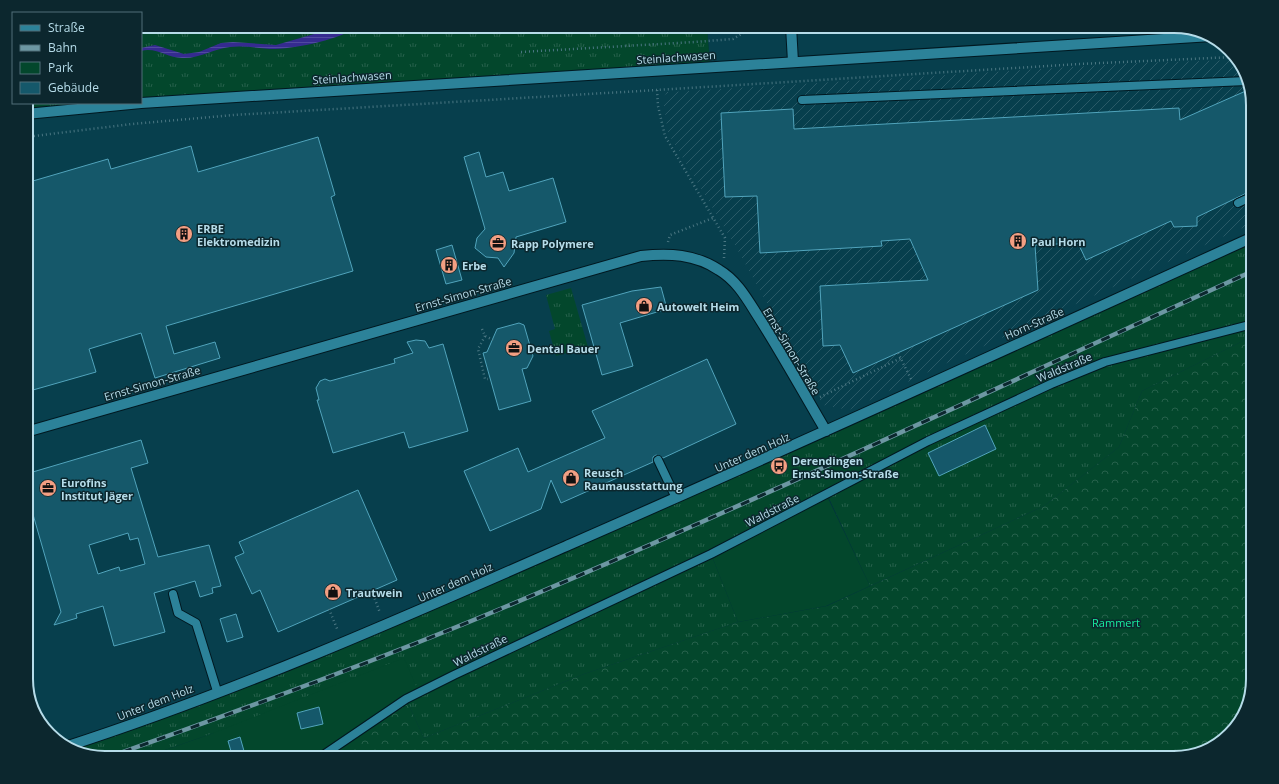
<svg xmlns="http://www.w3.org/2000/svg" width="1279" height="784" viewBox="0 0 1279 784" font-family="'Open Sans',sans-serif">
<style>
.built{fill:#073f4d}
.industrial{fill:url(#industrial-furrows)}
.grass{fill:url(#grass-tufts)}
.forest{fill:url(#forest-crowns)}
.green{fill:#03472c}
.water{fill:url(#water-rules)}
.building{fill:#15586a;stroke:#51a4bc;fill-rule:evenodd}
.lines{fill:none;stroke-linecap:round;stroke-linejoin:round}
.service-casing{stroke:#001820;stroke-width:10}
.minor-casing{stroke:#001820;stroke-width:12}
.tertiary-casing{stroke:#001820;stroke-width:12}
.path{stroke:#4b7783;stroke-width:2.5;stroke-dasharray:1 3;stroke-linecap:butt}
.service{stroke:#2c8299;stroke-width:8}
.minor{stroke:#2c8299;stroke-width:10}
.tertiary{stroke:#2c8299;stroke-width:10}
.rail-casing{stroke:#6d97a3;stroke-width:4.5}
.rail{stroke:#0c272e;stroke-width:3;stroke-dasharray:9;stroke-linecap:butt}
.labels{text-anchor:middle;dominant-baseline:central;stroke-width:3;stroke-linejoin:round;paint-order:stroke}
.street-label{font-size:11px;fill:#b6dce9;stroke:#0c272e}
.poi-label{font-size:11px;font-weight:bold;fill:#b6dce9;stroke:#0c272e;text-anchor:start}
.park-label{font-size:11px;fill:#18ef9f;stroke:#0c272e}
.rim{fill:none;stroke:#b6dce9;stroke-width:2}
</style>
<defs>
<pattern id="industrial-furrows" width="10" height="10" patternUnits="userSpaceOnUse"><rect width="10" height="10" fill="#073f4d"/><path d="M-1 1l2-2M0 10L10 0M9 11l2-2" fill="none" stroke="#295a67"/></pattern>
<pattern id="grass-tufts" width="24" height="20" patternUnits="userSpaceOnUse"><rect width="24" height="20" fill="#03472c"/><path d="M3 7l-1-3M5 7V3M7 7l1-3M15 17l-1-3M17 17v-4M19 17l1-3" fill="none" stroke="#26614b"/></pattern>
<pattern id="forest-crowns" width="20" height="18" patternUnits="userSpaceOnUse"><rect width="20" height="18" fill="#03472c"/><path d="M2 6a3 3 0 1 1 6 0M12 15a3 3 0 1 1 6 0" fill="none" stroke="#26614b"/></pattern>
<pattern id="water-rules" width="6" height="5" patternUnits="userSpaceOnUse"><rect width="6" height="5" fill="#352b90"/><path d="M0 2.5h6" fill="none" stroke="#5049a0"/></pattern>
</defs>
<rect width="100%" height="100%" fill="#02323e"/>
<!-- built -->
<path class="built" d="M707,26H1174L1214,37L1242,65L1253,100V237L376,629L65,747L37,719L26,684V114L710,66Z"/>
<!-- industrial -->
<path class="industrial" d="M1237,60L1242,65L1253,100V223L951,361L849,410L823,405L736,247L668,133L663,99L667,92H673L1137,63Z"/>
<!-- grass -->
<path class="grass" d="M141,26H707L710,66L141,103Z
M26,103H141L26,114Z
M1253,237V336L1142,391L1119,447L1044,506L870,586L827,494L711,554L738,622L584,674L424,738L406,699L211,734L142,758H105L65,747L376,629Z
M571,288L588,347L556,356L549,331L555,329L546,295Z"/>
<!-- forest -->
<path class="forest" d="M1253,336V679L1242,719L1213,748L1174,758H319L406,699L424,738L584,674L738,622L827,606L1044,506L1119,447L1142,391Z"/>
<!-- green -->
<path class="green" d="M826,494L870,586L826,606L738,622L711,554Z
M404,658L419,693L319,758H142L211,734Z"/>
<!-- water -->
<path class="water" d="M342,26H360C339,39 301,48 275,49C260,49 245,45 230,47C213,49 199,59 182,58C167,58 157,47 141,51V48L155,45L184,54L199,52L221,43L233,42L276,45Z"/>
<!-- building -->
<path class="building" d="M1248,90L1253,101V190L1197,217V226L1174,227L1171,221L1086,260L1078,243L1035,245L1038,290L853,373L840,345L823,346L820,286L928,280L910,239L881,241L882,246L760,253L757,196L725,197L721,113L793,109L794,129L1179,108L1180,120Z
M318,137L335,195L331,197L353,271L166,326L174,354L215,342L220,358L155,378L141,333L89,349L96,372L26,392V183L108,159L111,169L191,146L198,172Z
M479,152L486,177L503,172L509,191L553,178L566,222L516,237L514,253L504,267L498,258L486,257L475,248L477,238L485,229L464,157Z
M452,245L462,280L446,284L436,250Z
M661,287L667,309L620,323L633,366L602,375L582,305L632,291Z
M519,323L524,325L533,356L527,368L522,369L531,401L499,410L483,353L487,352L497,329Z
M416,340L425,341L429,348L443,344L468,431L409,448L404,432L333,453L317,400H319L316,388L320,381L325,379L330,381L395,363L394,359L413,353L407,342Z
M707,359L736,424L663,458L656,455L653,457V462L561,503L551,480L541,509L490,531L464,471L518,448L528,472L605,438L592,411Z
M985,425L996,449L939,476L928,453Z
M141,440L148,463L131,468L158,557L209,545L221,586L212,588L213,593L200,597L195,581L154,593L165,632L114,646L103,606L76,614L77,618L54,625L61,612L26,490V474ZM128,533L130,540L138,538L145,564L120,571L119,567L98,574L89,545Z
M358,490L397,580L278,632L260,590L252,594L235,557L244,553L239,542Z
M236,614L243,637L227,642L220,619Z
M319,707L323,724L301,729L297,713Z
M240,737L246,758H233L228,741Z"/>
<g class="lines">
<!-- service casing -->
<g class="service-casing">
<path id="service" d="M802,100L1247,81
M1238,203L1253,196
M658,460L676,498
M173,594L178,613L196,623L217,691
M319,758L406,699L454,675L711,554L928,441L1051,384L1105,362L1253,324"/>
</g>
<!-- minor casing -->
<g class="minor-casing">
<path id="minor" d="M791,26L793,62
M26,432L641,256C669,253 695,254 719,270C736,280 746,297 756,313C781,352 803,392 826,431
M65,747C238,691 405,617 571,544C800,444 1026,340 1253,237"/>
</g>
<!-- tertiary casing -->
<g class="tertiary-casing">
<path id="tertiary" d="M141,103L1212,36
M26,114L141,103"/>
</g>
<!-- path -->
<path class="path" d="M521,52L695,42L733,39L755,26
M26,137L132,124L234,115L657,90
M668,242L670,235L713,218
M724,258L725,238L665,136L658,106L657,90L1079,64L1234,57
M482,329L485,336L493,340
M485,336L478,349L485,379H488
M898,353L911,379
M820,397L901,358
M372,591L380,613
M329,609L338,631
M26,676L41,723"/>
<!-- service -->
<use href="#service" class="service"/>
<!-- minor -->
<use href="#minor" class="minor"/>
<!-- tertiary -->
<use href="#tertiary" class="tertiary"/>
<!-- rail casing -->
<g class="rail-casing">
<path id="rail" d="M106,758C236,712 366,665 493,612C749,505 1000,386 1253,271"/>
</g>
<!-- rail -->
<use href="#rail" class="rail"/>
</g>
<!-- icons -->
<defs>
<g id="building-disc" transform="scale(0.9)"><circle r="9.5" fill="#f39f83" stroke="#0c272e"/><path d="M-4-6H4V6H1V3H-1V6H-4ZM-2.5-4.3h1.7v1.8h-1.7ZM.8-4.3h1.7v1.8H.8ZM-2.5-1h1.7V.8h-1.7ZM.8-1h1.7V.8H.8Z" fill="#111"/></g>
<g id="office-disc" transform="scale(0.9)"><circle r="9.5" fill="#f39f83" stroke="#0c272e"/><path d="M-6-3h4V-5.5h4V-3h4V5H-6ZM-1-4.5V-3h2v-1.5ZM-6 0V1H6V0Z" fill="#111"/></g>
<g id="shop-disc" transform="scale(0.9)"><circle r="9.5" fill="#f39f83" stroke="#0c272e"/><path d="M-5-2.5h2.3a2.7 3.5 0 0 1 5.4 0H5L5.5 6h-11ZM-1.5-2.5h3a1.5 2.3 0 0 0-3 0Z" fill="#111"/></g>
<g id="bus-disc" transform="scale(0.9)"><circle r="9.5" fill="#f39f83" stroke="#0c272e"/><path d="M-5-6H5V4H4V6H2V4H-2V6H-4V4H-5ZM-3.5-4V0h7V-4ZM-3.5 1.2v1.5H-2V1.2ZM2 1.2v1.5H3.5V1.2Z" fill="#111"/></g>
</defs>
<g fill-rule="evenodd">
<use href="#building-disc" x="184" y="234"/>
<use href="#building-disc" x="1018" y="241"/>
<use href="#office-disc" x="498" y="243"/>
<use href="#building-disc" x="449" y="265"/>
<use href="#shop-disc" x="644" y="306"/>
<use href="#office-disc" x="514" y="348"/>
<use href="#bus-disc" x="779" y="466"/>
<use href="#shop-disc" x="571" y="478"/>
<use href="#office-disc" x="48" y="488"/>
<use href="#shop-disc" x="333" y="592"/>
</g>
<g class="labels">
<!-- street labels -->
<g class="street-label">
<text transform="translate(676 57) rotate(-4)">Steinlachwasen</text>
<text transform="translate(352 77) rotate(-4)">Steinlachwasen</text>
<text transform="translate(463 294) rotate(-16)">Ernst-Simon-Straße</text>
<text transform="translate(1034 323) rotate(-24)">Horn-Straße</text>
<text transform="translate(792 351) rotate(59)">Ernst-Simon-Straße</text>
<text transform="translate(1064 367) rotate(-23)">Waldstraße</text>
<text transform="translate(152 383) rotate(-16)">Ernst-Simon-Straße</text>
<text transform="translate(752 452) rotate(-24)">Unter dem Holz</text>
<text transform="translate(772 510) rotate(-27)">Waldstraße</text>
<text transform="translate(455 582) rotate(-24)">Unter dem Holz</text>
<text transform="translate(480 650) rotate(-26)">Waldstraße</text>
<text transform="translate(155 702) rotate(-21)">Unter dem Holz</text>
</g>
<!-- poi labels -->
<g class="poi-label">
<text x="197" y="228">ERBE<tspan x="197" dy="13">Elektromedizin</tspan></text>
<text x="1031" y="241">Paul Horn</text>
<text x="511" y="243">Rapp Polymere</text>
<text x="462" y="265">Erbe</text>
<text x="657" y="306">Autowelt Heim</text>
<text x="527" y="348">Dental Bauer</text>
<text x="792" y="460">Derendingen<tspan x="792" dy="13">Ernst-Simon-Straße</tspan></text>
<text x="584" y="472">Reusch<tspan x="584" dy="13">Raumausstattung</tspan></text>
<text x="61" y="482">Eurofins<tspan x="61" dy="13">Institut Jäger</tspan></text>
<text x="346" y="592">Trautwein</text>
</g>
<!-- park labels -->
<g class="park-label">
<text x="1116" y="622">Rammert</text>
</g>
</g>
<!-- crop -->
<path d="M0 0H1279V784H0ZM105 33H1174A72 72 0 0 1 1246 105V679A72 72 0 0 1 1174 751H105A72 72 0 0 1 33 679V105A72 72 0 0 1 105 33Z" fill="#0c272e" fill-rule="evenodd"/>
<path class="rim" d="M105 33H1174A72 72 0 0 1 1246 105V679A72 72 0 0 1 1174 751H105A72 72 0 0 1 33 679V105A72 72 0 0 1 105 33Z"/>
<!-- legend -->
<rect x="12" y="12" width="130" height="92" fill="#0c272e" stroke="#506f79"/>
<rect x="20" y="25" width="20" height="6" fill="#2c8299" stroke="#506f79"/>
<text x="48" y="32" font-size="12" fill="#b6dce9">Straße</text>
<rect x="20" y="45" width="20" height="6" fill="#6d97a3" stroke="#506f79"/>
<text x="48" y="52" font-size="12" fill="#b6dce9">Bahn</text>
<rect x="20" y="62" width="20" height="12" fill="#03472c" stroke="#506f79"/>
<text x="48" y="72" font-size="12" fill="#b6dce9">Park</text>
<rect x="20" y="82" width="20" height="12" fill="#15586a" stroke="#506f79"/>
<text x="48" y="92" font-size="12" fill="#b6dce9">Gebäude</text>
</svg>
